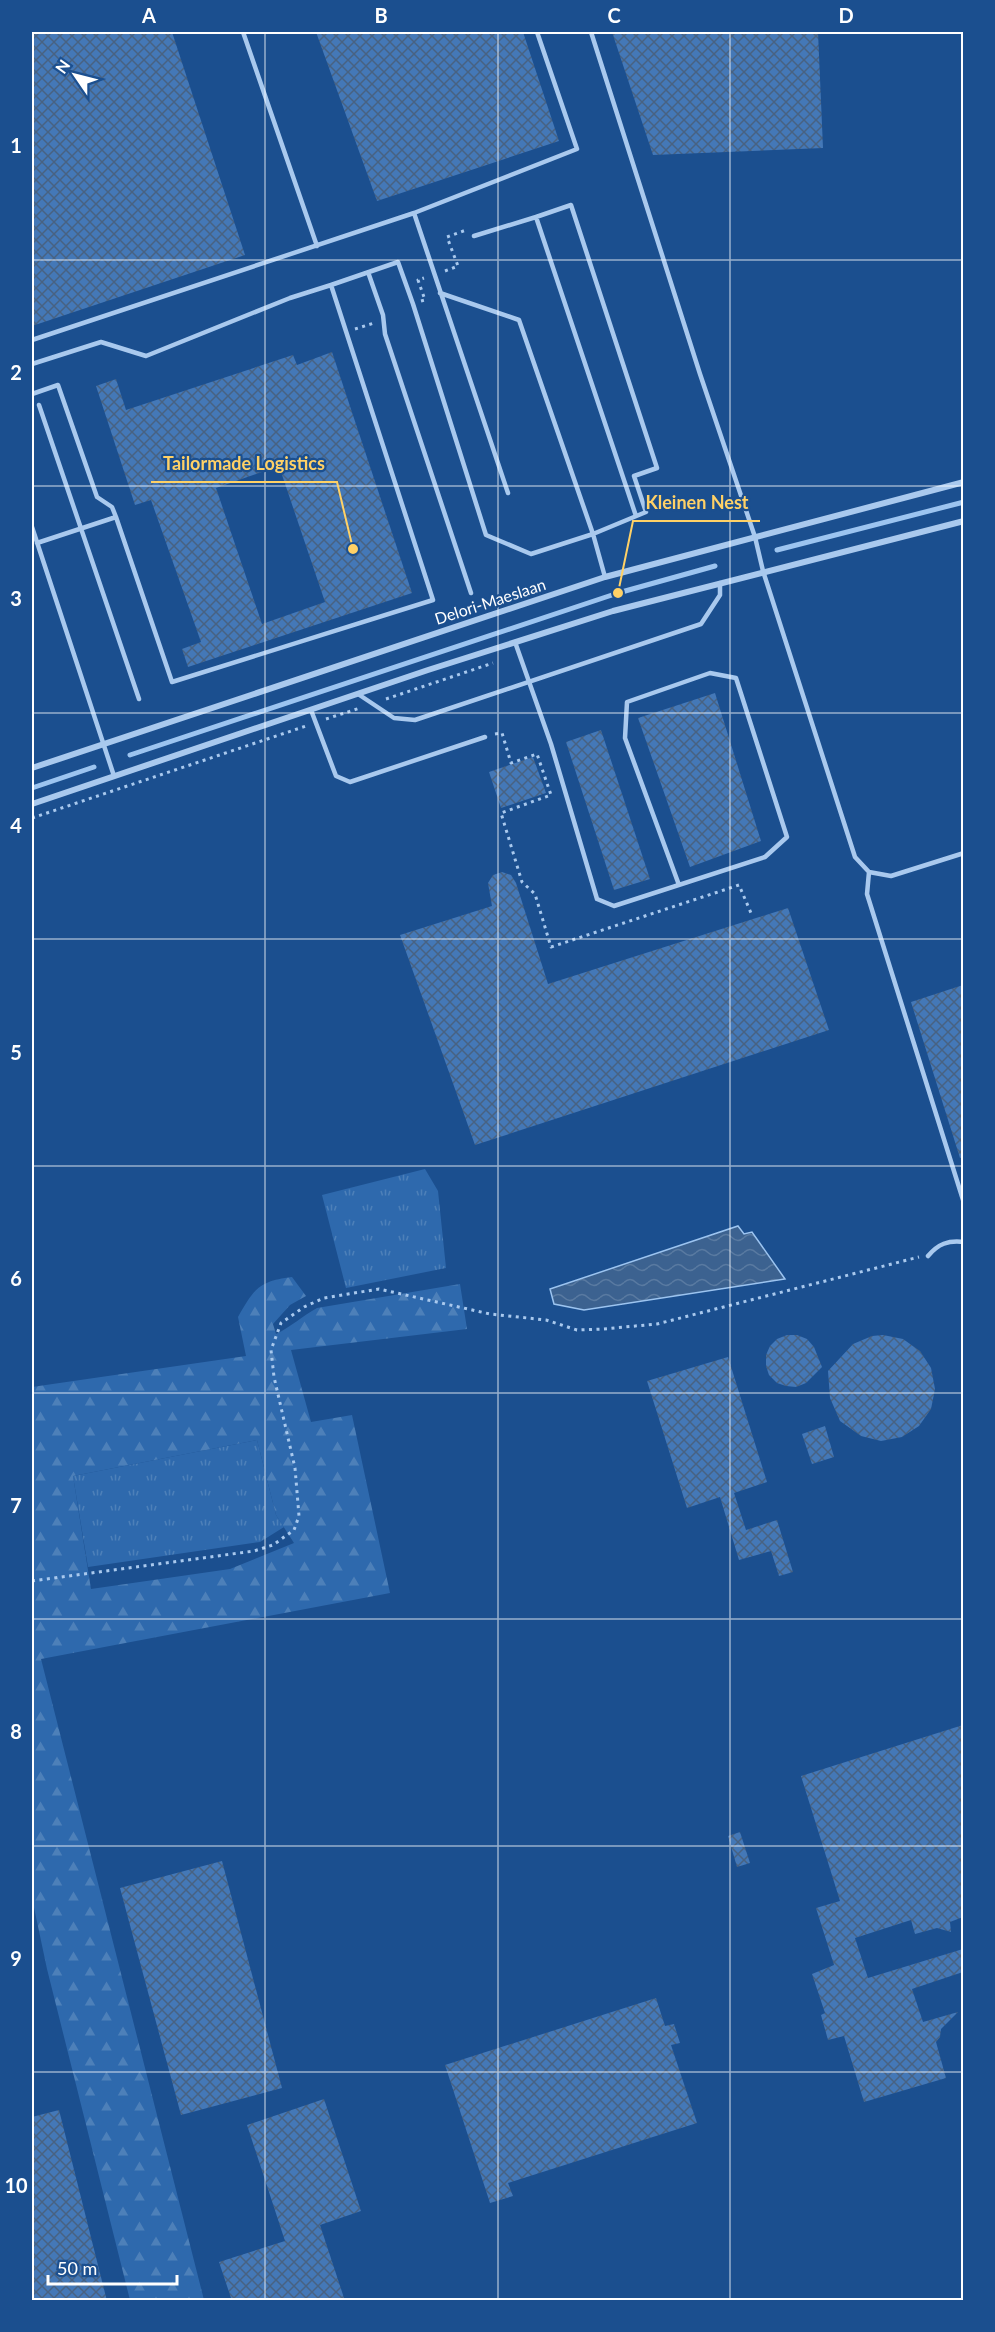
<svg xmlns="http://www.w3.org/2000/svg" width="995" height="2332" viewBox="0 0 995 2332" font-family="Lato,sans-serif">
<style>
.grass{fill:url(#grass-tufts)}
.forest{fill:url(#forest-firs);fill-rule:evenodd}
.water{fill:url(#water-waves);stroke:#9cc4f0;stroke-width:1.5}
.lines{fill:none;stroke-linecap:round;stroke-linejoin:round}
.stream{stroke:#9cc4f0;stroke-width:5}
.building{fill:url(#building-cross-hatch);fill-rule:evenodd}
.path{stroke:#a9c9ee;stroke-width:3;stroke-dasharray:3 4.5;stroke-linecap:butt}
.service{stroke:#a9c9ee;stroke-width:4.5}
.minor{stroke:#a9c9ee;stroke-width:6}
.grid{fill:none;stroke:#fff;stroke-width:1.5;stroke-opacity:0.55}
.labels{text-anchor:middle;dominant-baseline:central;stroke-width:4.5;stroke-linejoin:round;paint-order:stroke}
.street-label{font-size:16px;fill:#fff;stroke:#1b4f8f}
.leader{fill:none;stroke:#ffd166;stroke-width:2}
.callout-dot{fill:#ffd166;stroke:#1b4f8f;stroke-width:2}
.callout-label{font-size:18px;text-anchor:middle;font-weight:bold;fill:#ffd166;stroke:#1b4f8f;stroke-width:4.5;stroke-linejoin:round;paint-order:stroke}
.neatline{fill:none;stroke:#fff;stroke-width:2}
.grid-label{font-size:20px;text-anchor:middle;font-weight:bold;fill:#fff}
</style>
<defs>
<pattern id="grass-tufts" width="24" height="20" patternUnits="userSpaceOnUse" patternTransform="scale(1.5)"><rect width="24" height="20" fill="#2e69ad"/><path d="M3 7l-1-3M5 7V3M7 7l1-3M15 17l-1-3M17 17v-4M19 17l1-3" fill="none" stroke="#4d80b9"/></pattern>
<pattern id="forest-firs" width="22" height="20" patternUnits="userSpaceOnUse" patternTransform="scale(1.5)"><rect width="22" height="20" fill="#2e69ad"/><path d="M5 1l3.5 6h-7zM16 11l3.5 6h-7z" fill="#4d80b9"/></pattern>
<pattern id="water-waves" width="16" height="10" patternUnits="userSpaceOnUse" patternTransform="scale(1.5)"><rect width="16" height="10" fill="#3c6290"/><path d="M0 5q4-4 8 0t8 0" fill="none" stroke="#597aa1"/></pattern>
<pattern id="building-cross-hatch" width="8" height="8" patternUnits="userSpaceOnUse" patternTransform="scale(1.5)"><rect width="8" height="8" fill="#4478b7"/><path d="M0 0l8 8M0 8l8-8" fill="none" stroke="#486282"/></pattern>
</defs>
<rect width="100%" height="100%" fill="#1b4f8f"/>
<!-- grass -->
<path class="grass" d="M425,1169L438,1191L446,1268L346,1288L322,1195Z
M257,1440L276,1515L284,1527L260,1542L88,1567L73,1476Z"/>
<!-- forest -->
<path class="forest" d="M292,1277L306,1296L290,1305L273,1324L276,1334C291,1327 302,1316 317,1308L460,1284L467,1329L291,1350L311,1422L352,1415L390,1593L41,1659L204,2300H130L47,1969L32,1898V1387L246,1356L238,1317C254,1289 259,1281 292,1277ZM257,1440L276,1515L294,1543L230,1569L91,1589L73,1476Z"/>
<!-- water -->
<path class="water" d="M738,1226L744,1234L752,1232L785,1279L584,1310L554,1304L550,1289Z"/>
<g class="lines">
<!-- stream -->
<path class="stream" d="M777,550L964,502
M130,755L618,593L715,566
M32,788L94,767"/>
</g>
<!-- building -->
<path class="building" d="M32,32H172L245,255L32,326Z
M316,32H523L559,141L377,201Z
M612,32H818L823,148L653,155Z
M332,352L412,593L188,667L182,649L201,642L151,500L135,505L96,386L116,379L126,410L293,355L297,365ZM279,466L325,602L262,624L216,488Z
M715,693L761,841L690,867L638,718Z
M601,730L650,879L614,890L566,742Z
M533,757L546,793L501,808L489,772Z
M502,872L511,875L516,883L548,984L788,908L829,1030L475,1145L400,935L492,906L488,883L493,875Z
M963,985V1157L960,1158L911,1002Z
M787,1335H797L807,1339L814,1347L822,1367L806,1383L796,1387L786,1386L777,1383L769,1375L766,1366V1355L770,1346L777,1339Z
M883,1335L903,1339L920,1351L931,1368L935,1389L931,1409L919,1426L902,1437L881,1441L861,1436L840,1421L830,1398L828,1371L853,1344L872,1336Z
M728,1357L767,1482L734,1493L746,1530L777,1520L793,1572L779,1576L771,1551L739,1560L720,1497L687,1508L647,1381Z
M825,1426L834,1457L812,1464L802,1434Z
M963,1725V1917L950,1922L951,1932L937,1928L915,1934L911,1920L855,1938L868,1978L963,1949V1972L912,1989L923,2022L958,2012L941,2029L940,2037L936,2042L946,2078L864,2102L844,2036L828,2040L821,2015L825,2013L812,1974L834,1965L816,1908L840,1901L801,1776Z
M740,1832L750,1863L737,1867L728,1836Z
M222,1861L282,2088L181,2115L120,1888Z
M656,1998L665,2026L674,2024L680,2043L671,2045L697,2123L508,2183L513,2196L490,2203L445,2065Z
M324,2099L361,2211L320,2225L345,2301H232L219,2262L285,2241L247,2125Z
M59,2110L107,2301H32V2117Z"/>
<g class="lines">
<!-- path -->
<path class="path" d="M445,271L458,266L447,237L466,230
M421,301L425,300L418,280L424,278
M355,329L374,323
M386,699L493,663
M326,719L360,708
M495,734L502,733L511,763L537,754L551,795L501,813L522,882L535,894L551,947L739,885L751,913
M32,818L306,726
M32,1581L254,1551L273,1545L294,1530L299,1516L295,1468L274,1377L271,1350L281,1323L304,1307L324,1298L379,1289L490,1314L546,1320L577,1330L603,1329L657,1324L919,1257"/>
<!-- service -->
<path class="service" d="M243,32L317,246
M591,32L700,374L755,537L763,571L855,857L869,872L867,894L964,1203
M414,213L577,149L537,32
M474,236L536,217
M368,272L383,315L385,334L471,593
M440,293L519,320L593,534L605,577
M32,340L414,213L508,493
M32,364L101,342L146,356L290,298L331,285
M32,394L58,385L97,497L112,507L116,517
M39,405L139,699
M32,527L114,776
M37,543L116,517L172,682L433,600L331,285L398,262L413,304L486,535L531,554L593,534L646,512L634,476L657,468L571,205L536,217L636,516
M515,642L551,744L597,899L614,906L765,857L787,837L736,678L710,673L627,702L625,738L679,885
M358,694L394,718L415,720L701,624L720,595V583
M311,710L336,776L350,782L485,737
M869,872L891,876L964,853
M928,1256C938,1244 948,1240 964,1242"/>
<!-- minor -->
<path class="minor" d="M32,768L605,577L964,482
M32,804L428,670L613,611L964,521"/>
</g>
<!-- grid -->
<path class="grid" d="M265,32V2300M498,32V2300M730,32V2300M32,260H964M32,486H964M32,713H964M32,939H964M32,1166H964M32,1393H964M32,1619H964M32,1846H964M32,2072H964"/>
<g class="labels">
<!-- street labels -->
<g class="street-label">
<text transform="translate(490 601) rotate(-18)">Delori-Maeslaan</text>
</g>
</g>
<!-- callouts -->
<path class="leader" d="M353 549L337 482H151M618 593L633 521H760"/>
<g class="callout-dot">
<circle cx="353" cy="549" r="6"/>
<circle cx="618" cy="593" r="6"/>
</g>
<g class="callout-label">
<text x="244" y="470">Tailormade Logistics</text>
<text x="697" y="509">Kleinen Nest</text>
</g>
<!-- border -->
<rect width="995" height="2332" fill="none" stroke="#1b4f8f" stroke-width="66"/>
<!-- north arrow -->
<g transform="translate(75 75) rotate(305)" stroke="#1b4f8f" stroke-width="4.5" paint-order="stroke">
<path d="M0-4.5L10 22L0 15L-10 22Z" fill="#ffffff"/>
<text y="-9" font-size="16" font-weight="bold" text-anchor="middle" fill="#ffffff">N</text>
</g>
<!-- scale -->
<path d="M48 2275v9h129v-9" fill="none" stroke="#ffffff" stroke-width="3"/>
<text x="57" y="2275" font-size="18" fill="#ffffff" stroke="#1b4f8f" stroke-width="4.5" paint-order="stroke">50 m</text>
<rect x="33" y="33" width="929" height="2266" class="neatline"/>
<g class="grid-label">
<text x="149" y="23">A</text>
<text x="381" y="23">B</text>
<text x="614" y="23">C</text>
<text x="846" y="23">D</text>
<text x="16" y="153">1</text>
<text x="16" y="380">2</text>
<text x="16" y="606">3</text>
<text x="16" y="833">4</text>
<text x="16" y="1060">5</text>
<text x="16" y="1286">6</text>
<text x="16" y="1513">7</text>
<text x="16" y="1739">8</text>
<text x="16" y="1966">9</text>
<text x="16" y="2193">10</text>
</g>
</svg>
